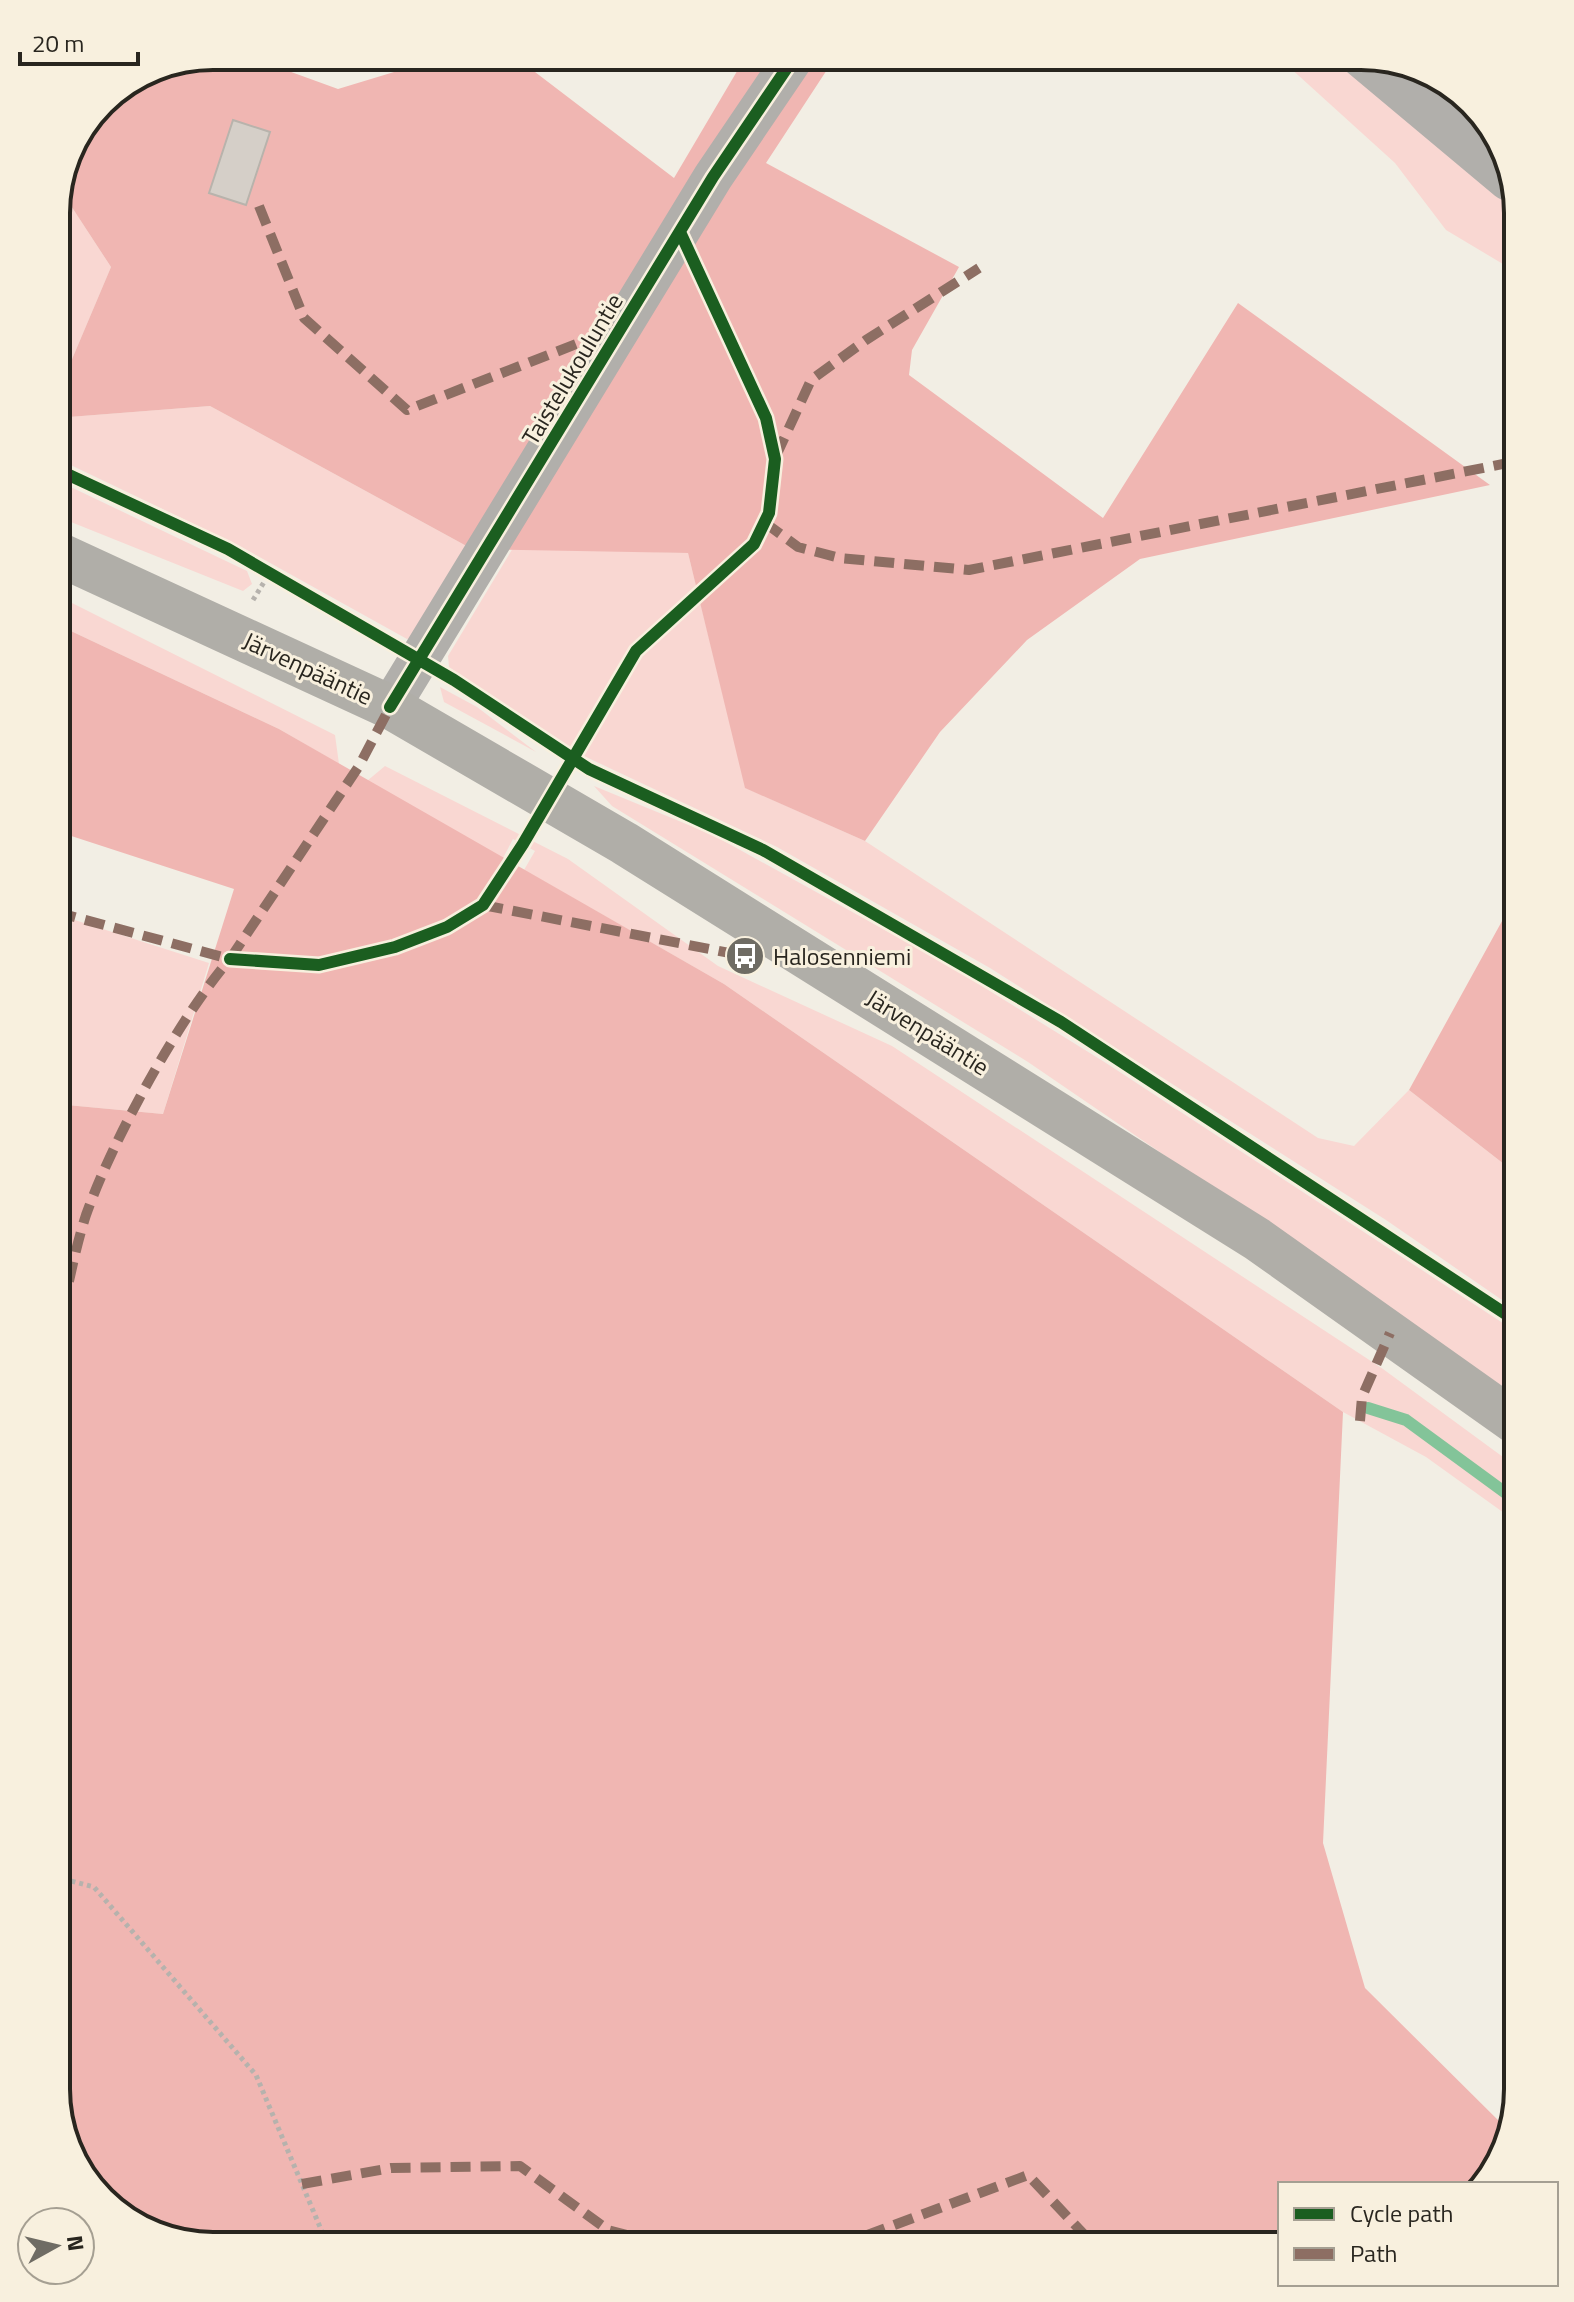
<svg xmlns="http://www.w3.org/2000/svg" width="1574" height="2302" viewBox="0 0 1574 2302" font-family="'Titillium Web',sans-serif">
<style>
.green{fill:#f9d7d2}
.forest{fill:#f0b6b2}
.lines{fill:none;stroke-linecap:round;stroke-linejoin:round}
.stream{stroke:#83c499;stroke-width:12}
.building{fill:#d5cfc8;stroke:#b8b3ac;stroke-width:2}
.path{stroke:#b6b2ad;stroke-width:5;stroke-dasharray:4 4;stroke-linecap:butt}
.minor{stroke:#b1afab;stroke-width:40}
.tertiary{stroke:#b1afab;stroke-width:44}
.secondary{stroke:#b0aea8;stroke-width:44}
.quiet{stroke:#8d6e63;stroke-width:10;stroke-dasharray:20 10;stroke-linecap:butt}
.cycleway-casing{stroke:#f8f0de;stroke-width:17}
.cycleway{stroke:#1b5e20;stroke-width:12}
.labels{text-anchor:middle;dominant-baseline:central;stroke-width:6;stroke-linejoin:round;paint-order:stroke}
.street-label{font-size:24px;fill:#29261f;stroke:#f8f0de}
.poi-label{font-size:24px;fill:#29261f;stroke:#f8f0de;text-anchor:start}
.rim{fill:none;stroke:#29261f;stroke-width:4}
</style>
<rect width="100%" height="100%" fill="#f2eee4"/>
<!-- green -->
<path class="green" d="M1277,56H1370L1420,71L1499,142L1518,213V273L1446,230L1395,163Z
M60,189L111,267L56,397V204Z
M210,406L472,549L418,636L407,639L238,545L56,458V418Z
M56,480L247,571L252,584L243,591L56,516Z
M513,548L688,553L746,788L865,841L1318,1138L1354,1146L1409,1090L1518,1175V1311L1386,1220L990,968L777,847L567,748L449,667L448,656Z
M56,595L335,735L339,764L279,729L56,624Z
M440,687L477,707L536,752L444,702Z
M385,766L568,859L718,966L892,1046L1383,1369L1518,1468V1523L1426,1457L1343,1412L724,984L524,870L535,851L513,839L503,858L367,781Z
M594,786L713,835L948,965L1106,1063L1518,1333V1397L1028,1062L612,806Z
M56,914L209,963L163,1114L56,1104Z"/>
<!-- forest -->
<path class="forest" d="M213,56H247L338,89L427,62L431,56H514L674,178L746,56H836L766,163L959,267L912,350L909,375L1103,518L1238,303L1490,485L1140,559L1027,640L940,732L865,841L745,788L688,553L472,549L210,406L56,418V397L111,267L60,189C73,134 100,95 152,69C169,61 194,60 213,56Z
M56,624L279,729L724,984L1343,1412L1323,1843L1365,1988L1507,2129L1497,2168L1480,2184H1280V2246H204L126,2220L77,2167L56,2089V1104L163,1114L234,889L56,831Z
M1518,892V1175L1409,1090Z"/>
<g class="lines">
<!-- stream -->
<path class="stream" d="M1368,1408L1406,1420L1518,1502"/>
</g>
<!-- building -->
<path class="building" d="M233,120L270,132L246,205L209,193Z"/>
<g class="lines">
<!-- path -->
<path class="path" d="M253,600L269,574
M56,1877L94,1887L256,2075L328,2246"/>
<!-- minor -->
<path class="minor" d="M390,707L713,177L795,56"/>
<!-- tertiary -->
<path class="tertiary" d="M1362,56L1509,179"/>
<!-- secondary -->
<path class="secondary" d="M56,553L390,707L624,843L1257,1239L1518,1424"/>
<!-- quiet -->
<path class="quiet" d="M259,206L304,318L407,410L620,327
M776,456L811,380L866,340L979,268
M764,522L798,547L840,558L969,570L1518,461
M483,905L745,956
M56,912L230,959L359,766L390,707
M56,1340C66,1299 73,1255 86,1215C112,1141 179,1018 230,959
M1360,1421L1362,1397L1390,1333
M302,2184L391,2168L520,2166L608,2230L667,2246
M838,2246L1028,2175L1095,2246"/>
<!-- cycleway casing -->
<g class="cycleway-casing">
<path id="cycleway" d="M56,469L228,549L454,680L589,769L763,850L1061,1022L1518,1322
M390,707L713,177L795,56
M230,959L319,965L395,947L447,927L483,905L523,844L636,651L754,544L769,513L775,459L766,418L680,232"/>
</g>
<!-- cycleway -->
<use href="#cycleway" class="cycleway"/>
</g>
<!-- icons -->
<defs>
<g id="bus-disc" transform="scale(2)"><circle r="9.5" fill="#6f6c64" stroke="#f8f0de"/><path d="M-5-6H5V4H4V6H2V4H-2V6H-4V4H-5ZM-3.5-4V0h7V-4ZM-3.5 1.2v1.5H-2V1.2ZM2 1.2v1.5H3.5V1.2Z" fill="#fff"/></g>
</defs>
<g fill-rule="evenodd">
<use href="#bus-disc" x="745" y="956"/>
</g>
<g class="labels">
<!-- street labels -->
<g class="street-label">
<text transform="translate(572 369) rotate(-59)">Taistelukouluntie</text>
<text transform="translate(308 668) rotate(25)">Järvenpääntie</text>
<text transform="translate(928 1032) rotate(32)">Järvenpääntie</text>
</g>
<!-- poi labels -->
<g class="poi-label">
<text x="773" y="956">Halosenniemi</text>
</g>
</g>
<!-- crop -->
<path d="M0 0H1574V2302H0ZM213 70H1361A143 143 0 0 1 1504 213V2089A143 143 0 0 1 1361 2232H213A143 143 0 0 1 70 2089V213A143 143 0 0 1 213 70Z" fill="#f8f0de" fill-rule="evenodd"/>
<path class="rim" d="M213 70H1361A143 143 0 0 1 1504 213V2089A143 143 0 0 1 1361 2232H213A143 143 0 0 1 70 2089V213A143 143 0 0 1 213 70Z"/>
<!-- legend -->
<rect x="1278" y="2182" width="280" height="104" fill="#f8f0de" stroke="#a59f92" stroke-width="2"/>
<rect x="1294" y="2208" width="40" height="12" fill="#1b5e20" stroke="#a59f92" stroke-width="2"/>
<text x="1350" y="2222" font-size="24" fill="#29261f">Cycle path</text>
<rect x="1294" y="2248" width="40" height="12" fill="#8d6e63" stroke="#a59f92" stroke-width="2"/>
<text x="1350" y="2262" font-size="24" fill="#29261f">Path</text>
<!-- north arrow -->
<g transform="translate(56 2246) rotate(82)"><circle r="38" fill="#f8f0de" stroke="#a59f92" stroke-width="2"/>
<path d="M0-6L14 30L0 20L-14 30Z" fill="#6f6c64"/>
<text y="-12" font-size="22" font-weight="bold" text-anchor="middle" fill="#29261f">N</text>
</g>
<!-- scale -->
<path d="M20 52v12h118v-12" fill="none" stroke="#29261f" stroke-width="4"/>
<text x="32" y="52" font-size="24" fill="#29261f" stroke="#f8f0de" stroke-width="6" paint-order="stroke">20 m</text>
</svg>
